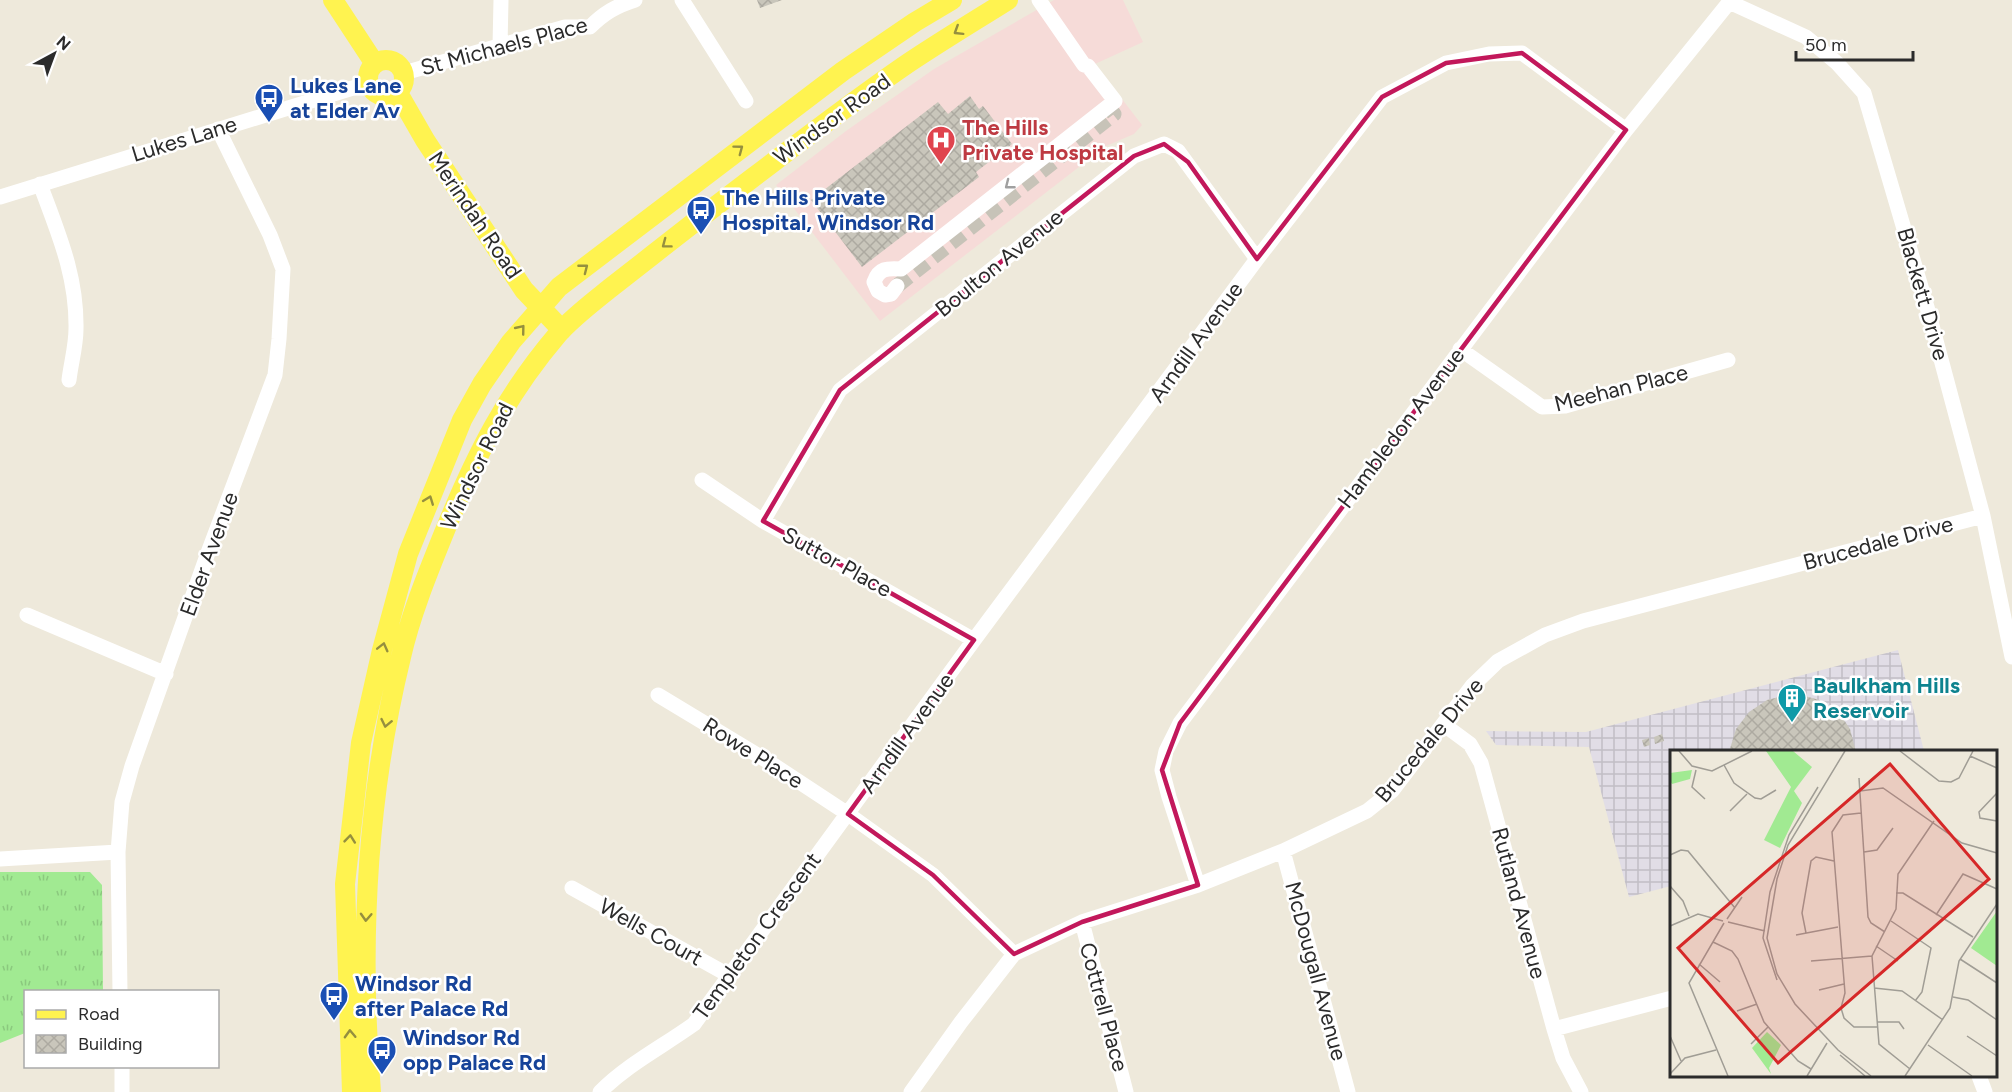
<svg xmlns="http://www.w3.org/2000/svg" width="2012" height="1092" viewBox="0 0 2012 1092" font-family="Figtree,sans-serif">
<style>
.industrial{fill:url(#industrial-grid)}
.medical{fill:#f6dbd8}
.grass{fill:url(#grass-tufts)}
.building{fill:url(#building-cross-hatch)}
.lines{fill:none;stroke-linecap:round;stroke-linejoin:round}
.minor-tunnel{stroke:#c7c3b8;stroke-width:15;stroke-dasharray:15 8;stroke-linecap:butt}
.minor{stroke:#fff;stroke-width:15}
.major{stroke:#fff350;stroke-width:20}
.oneway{stroke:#958f3e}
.oneway2{stroke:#a0a0a0}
.marked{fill:none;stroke:#c2185b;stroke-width:4.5;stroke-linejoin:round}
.labels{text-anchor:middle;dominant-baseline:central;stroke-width:5;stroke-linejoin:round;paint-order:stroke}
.street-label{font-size:22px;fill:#2b2b2b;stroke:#fff}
.transit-label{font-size:22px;font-weight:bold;fill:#164399;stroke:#fff;text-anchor:start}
.health-label{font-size:22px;font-weight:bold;fill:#be3a42;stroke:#fff;text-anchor:start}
.culture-label{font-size:22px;font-weight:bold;fill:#0d838f;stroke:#fff;text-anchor:start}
.inset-road{fill:none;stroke:#a09d95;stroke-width:1.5}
.view{fill:#d62828;fill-opacity:0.15;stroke:#d62828;stroke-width:3}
.inset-edge{fill:none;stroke:#2b2b2b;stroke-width:3}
</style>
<defs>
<pattern id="industrial-grid" width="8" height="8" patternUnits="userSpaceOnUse" patternTransform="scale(1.5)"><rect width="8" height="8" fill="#e1dde6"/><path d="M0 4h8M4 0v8" fill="none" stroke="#c1bec5"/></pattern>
<pattern id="grass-tufts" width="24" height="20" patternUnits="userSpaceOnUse" patternTransform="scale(1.5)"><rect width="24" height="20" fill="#a1ea92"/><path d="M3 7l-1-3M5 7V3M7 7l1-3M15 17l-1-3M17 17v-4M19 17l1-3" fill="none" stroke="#8bc97e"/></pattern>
<pattern id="building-cross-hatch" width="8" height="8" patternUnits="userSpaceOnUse" patternTransform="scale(1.5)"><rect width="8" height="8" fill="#c9c6bb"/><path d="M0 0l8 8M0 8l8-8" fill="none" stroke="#adaaa1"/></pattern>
</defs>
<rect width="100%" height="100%" fill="#eee9db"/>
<!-- industrial -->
<path class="industrial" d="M1898,650L1924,751L1672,752L1671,886L1629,897L1589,747L1496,745L1486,731L1586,732Z"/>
<!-- medical -->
<path class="medical" d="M1054,0H1123L1143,42L1095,64L1142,125L1134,134L1106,146L880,321L776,185L846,131L934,69Z"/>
<!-- grass -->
<path class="grass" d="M0,872H90L102,885L103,991L26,992L25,1033L0,1043Z"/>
<!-- building -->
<path class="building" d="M757,0H782L760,8Z
M970,96L979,109L983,106L1012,144L976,172L979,177L862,267L811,200L938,102L948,114Z
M1791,694L1805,696L1819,700L1831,708L1842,717L1850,729L1856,752H1729L1736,729L1749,712L1767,700Z
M1662,734L1664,741L1655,744L1654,737Z
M1649,738L1650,745L1644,747L1642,740Z"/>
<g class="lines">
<!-- minor-tunnel -->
<path class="minor-tunnel" d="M897,286L1114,114L1102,98"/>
<!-- minor -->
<path class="minor" d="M682,0L746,101
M1729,2L1806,37L1837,63L1864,93L1927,307L1983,516L2012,657
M500,46L501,0
M404,73L565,27H590C604,13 616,6 635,0
M40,184C58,233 77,275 76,329C76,346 71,363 69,380
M0,197L369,83
M897,286L891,294L885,295L878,291L874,282C879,268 887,268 901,269L1115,101L1088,66L1084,65L1039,0
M1460,349L1542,407L1565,406L1728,360
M702,480L763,521L974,640
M763,521L840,390L1134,156L1164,144L1178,151L1257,259
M27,615L166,674
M658,695L769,762L848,814L933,875L1014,954
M1443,724L1470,744L1481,763L1554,1029L1563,1058L1581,1092
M1283,851L1348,1092
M0,859L118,852
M1198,885L1169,797L1162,770L1166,751L1180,723L1626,130L1731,0
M572,888L730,976
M1082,922L1126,1092
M120,992L118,852L122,802L132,766L209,550L275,375L279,339L283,269L270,235L218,129
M1554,1029L1672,998
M122,1066V1092
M1979,1076L1985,1092
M600,1092C628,1064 662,1047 694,1024L974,640L1257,259L1382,97L1446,63L1489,54L1522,53L1626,130
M911,1092L961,1022L1014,954L1082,922L1198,885L1283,851L1367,811L1392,791L1472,686L1498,661L1545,635L1583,621L1983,516"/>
<!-- major -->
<path class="major" d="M333,0L375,64
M368 78a18 18 0 1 1 36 0a18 18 0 1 1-36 0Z
M398,93L425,140L524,290L562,330
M352,1092L345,884L361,743L382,650L408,554L462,420L482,384L511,342L559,287L843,71L915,22L952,0
M371,1092C359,946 366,800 401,657C411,613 429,570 446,528C476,455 506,395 558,334C573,317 592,303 609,289C638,266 667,244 696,221C765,169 833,115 904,66C938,43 973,22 1008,0"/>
</g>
<!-- one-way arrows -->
<defs><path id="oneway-chevron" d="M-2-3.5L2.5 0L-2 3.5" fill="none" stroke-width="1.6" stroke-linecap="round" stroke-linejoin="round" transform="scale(1.5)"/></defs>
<g class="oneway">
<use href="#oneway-chevron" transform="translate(958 31) rotate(148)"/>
<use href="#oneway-chevron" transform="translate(739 149) rotate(-37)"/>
<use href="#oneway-chevron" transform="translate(666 244) rotate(143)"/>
<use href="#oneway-chevron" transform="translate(584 268) rotate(-38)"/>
<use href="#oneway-chevron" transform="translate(521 329) rotate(-51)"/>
<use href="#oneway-chevron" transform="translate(429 500) rotate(-69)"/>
<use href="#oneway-chevron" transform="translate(383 647) rotate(-76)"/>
<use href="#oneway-chevron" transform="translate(386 723) rotate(102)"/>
<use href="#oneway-chevron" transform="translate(350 839) rotate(-84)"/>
<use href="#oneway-chevron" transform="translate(366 917) rotate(93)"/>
<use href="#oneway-chevron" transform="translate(350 1034) rotate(-92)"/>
</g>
<use class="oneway2" href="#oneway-chevron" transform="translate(1009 185) rotate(142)"/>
<!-- marked area -->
<path class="marked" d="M1522,53L1626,130L1180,723L1162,770L1198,885L1082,922L1014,954L933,875L848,814L974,640L763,521L840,390L1134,156L1164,144L1188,162L1257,259L1382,97L1446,63Z"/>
<!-- icons -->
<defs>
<g id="bus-pin" transform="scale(1.5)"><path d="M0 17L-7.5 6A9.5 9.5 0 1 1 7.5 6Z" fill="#1a4fb4" stroke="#fff"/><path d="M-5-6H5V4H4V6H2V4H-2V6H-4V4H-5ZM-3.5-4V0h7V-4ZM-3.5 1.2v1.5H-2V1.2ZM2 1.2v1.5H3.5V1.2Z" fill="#fff"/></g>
<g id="hospital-pin" transform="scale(1.5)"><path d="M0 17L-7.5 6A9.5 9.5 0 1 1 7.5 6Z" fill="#e0444e" stroke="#fff"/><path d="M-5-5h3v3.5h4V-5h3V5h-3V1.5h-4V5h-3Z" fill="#fff"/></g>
<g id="building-pin" transform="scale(1.5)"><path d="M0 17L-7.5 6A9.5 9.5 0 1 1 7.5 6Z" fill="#0f9aa8" stroke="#fff"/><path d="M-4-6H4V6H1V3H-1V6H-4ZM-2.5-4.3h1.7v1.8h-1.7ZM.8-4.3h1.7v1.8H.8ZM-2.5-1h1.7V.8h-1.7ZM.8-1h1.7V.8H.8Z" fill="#fff"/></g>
</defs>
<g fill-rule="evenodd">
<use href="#bus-pin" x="269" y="98"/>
<use href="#hospital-pin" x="941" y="140"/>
<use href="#bus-pin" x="701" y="210"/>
<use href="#building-pin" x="1792" y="698"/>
<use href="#bus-pin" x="334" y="996"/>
<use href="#bus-pin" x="382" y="1050"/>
</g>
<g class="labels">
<!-- street labels -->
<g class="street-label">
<text transform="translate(504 46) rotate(-15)">St Michaels Place</text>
<text transform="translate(832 119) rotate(-36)">Windsor Road</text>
<text transform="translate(184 139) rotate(-17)">Lukes Lane</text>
<text transform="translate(475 215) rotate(56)">Merindah Road</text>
<text transform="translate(999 263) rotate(-39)">Boulton Avenue</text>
<text transform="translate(1923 294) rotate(74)">Blackett Drive</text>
<text transform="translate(1196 342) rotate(-54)">Arndill Avenue</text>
<text transform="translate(1621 388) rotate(-14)">Meehan Place</text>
<text transform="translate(1401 428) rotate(-53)">Hambledon Avenue</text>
<text transform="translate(477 466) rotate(-64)">Windsor Road</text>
<text transform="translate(1878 543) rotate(-15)">Brucedale Drive</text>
<text transform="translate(209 554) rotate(-70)">Elder Avenue</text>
<text transform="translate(837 562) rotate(29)">Suttor Place</text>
<text transform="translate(907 733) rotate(-54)">Arndill Avenue</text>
<text transform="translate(1429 740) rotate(-50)">Brucedale Drive</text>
<text transform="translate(753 753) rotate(32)">Rowe Place</text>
<text transform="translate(1519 903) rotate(75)">Rutland Avenue</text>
<text transform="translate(651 932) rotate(29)">Wells Court</text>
<text transform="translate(757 936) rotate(-54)">Templeton Crescent</text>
<text transform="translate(1316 971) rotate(75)">McDougall Avenue</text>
<text transform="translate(1104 1007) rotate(75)">Cottrell Place</text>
</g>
<!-- transit labels -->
<g class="transit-label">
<text x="290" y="85">Lukes Lane<tspan x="290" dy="25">at Elder Av</tspan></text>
<text x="722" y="197">The Hills Private<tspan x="722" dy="25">Hospital, Windsor Rd</tspan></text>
<text x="355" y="983">Windsor Rd<tspan x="355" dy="25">after Palace Rd</tspan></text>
<text x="403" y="1037">Windsor Rd<tspan x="403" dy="25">opp Palace Rd</tspan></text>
</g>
<!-- health labels -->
<g class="health-label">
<text x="962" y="127">The Hills<tspan x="962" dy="25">Private Hospital</tspan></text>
</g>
<!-- culture labels -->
<g class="culture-label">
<text x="1813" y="685">Baulkham Hills<tspan x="1813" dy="25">Reservoir</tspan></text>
</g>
</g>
<!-- overview -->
<g transform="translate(1670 750)">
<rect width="327" height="327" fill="#eee9db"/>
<path d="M96,1H123L142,17L124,41L132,53L110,98L94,90L121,37ZM22,20L20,29L2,34L0,31V23ZM327,161V216L301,198ZM97,282L111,295L99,318L101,324L82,298Z" fill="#a1ea92"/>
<path class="inset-road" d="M9,1L22,16L42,21L82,1M175,1L118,95L107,129L97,188L107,224L125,254L168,300L201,326M230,1L269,31L281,32L289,28L303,1M300,6L327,18M54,15L64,33L85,48L91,49L106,40M26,20L22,37L35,49M189,28L198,167L201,173L215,182M190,41L213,38L292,93L327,103M327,43L309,62L310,68L327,71M60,61L77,44M191,63L173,65L162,82L175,243L171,258L174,268L184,277H207M194,102L207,100L223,78M0,105L11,100L18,101L65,158M0,136L13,151L19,166M226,143H233L303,187M266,165L293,124L327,139M57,169L72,147M221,171L261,198L252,242L245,251M58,172L95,181M54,173L19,233L58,326M0,176L28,164L53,171M136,183L132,163L141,111L146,107L164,111M126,185L168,177M43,192L62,201L68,209L94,272L128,311L141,319M206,196L228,211M290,209L327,233M141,211L202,206M29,214L50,232M107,230L93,188L100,142L119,85L148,37M204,238L232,241L273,270M149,240L174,234M283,247L298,250L327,270M67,261L87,254M207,272H229L234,279M0,286L11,311M297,286L327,306M81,294L98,277M258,295L302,326M170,305L195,326M240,319L209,294L202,206L226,159L228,124L264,71M0,324L15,308L46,300M137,326L157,293M235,326L280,258L289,211L327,154"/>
<path class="view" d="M220,14L319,129L108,313L8,198Z"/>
<rect width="327" height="327" class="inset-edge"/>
</g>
<!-- legend -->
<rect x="24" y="990" width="195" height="78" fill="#ffffff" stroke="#aaaaaa" stroke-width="1.5"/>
<rect x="36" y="1010" width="30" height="9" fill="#fff350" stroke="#aaaaaa" stroke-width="1.5"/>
<text x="78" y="1020" font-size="18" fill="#2b2b2b">Road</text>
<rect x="36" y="1035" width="30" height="18" fill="url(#building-cross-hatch)" stroke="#aaaaaa" stroke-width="1.5"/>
<text x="78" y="1050" font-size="18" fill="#2b2b2b">Building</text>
<!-- north arrow -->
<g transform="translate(54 54) rotate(41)" stroke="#ffffff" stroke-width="4.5" paint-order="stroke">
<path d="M0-4.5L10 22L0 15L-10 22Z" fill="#2b2b2b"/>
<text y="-9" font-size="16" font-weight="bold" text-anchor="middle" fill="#2b2b2b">N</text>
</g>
<!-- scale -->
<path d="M1796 51v9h117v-9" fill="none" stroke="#2b2b2b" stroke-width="3"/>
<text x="1805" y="51" font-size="18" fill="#2b2b2b" stroke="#ffffff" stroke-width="4.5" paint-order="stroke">50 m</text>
</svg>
